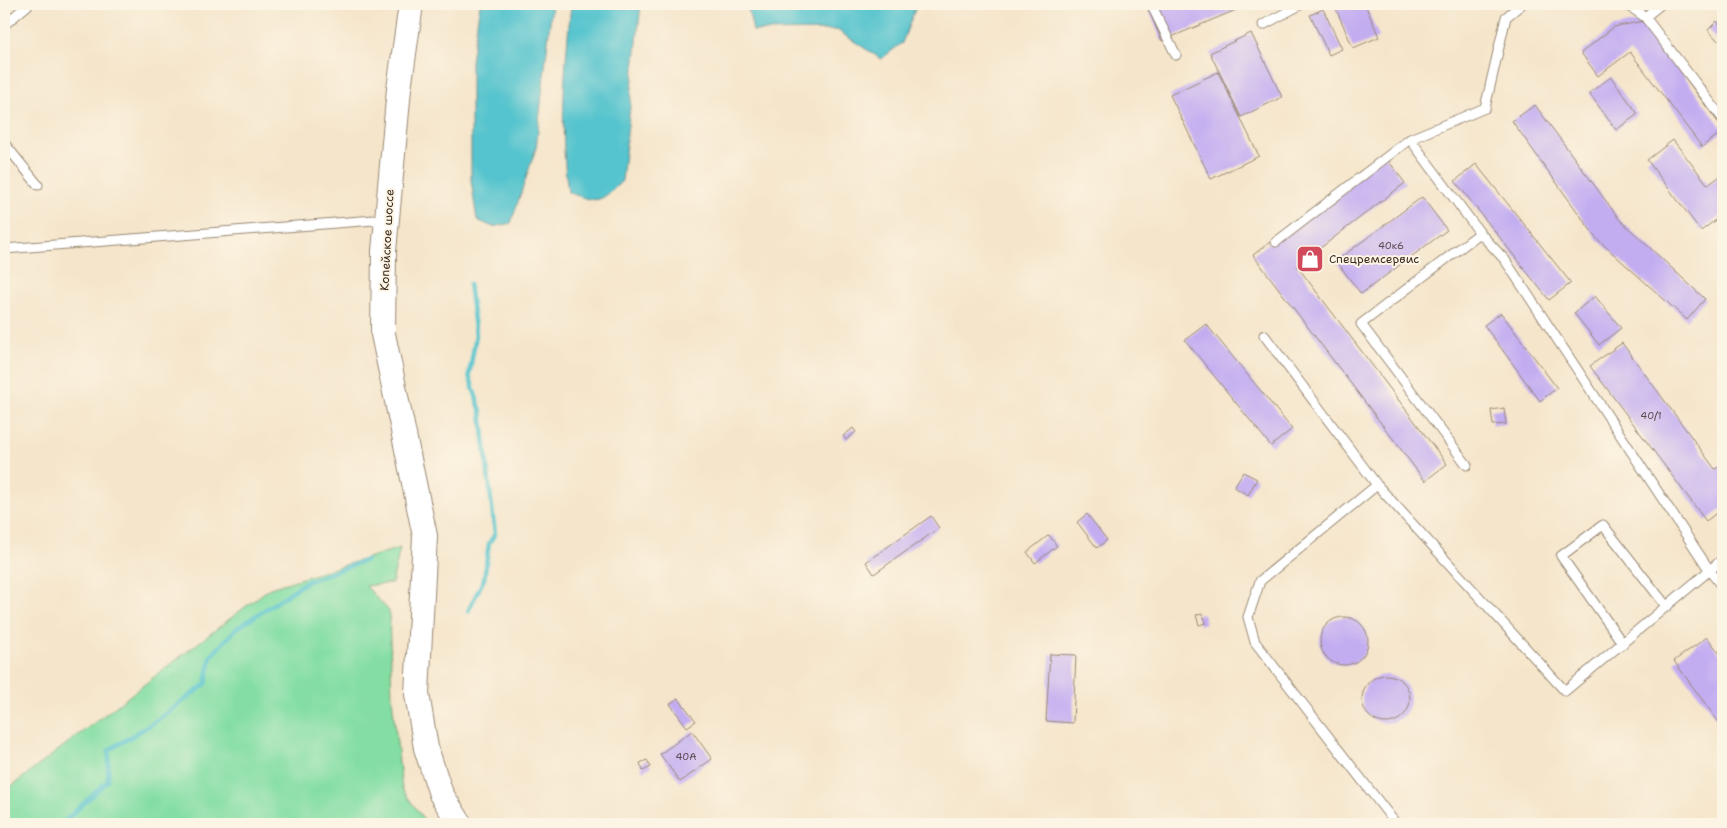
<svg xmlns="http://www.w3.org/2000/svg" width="1727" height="828" viewBox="0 0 1727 828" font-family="'Shantell Sans',sans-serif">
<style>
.green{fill:#84dea4;stroke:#608461}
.water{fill:#57c4ce;stroke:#497776}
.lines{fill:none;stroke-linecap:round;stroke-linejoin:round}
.stream{stroke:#57c4ce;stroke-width:4.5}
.building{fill:#c3adf1}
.lane-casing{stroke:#988874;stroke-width:11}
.secondary-casing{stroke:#988874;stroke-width:26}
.lane{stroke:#fff;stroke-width:9}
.secondary{stroke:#fff;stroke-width:24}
.labels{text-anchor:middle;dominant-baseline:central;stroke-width:4;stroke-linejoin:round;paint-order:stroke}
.number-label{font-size:10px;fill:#5d4b53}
.street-label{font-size:12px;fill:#3b2a1e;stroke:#fcf5e5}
.poi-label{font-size:12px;fill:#3b2a1e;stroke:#fcf5e5;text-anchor:start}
</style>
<rect width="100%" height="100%" fill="#fcf5e5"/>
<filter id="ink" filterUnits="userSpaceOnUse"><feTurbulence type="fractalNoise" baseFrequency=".02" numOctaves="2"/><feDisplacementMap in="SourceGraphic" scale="10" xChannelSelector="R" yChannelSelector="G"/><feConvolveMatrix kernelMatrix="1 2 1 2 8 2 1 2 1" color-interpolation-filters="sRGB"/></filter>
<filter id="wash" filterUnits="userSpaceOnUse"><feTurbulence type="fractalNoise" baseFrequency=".0096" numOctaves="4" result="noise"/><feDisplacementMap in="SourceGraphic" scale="20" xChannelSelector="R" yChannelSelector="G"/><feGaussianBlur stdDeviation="1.12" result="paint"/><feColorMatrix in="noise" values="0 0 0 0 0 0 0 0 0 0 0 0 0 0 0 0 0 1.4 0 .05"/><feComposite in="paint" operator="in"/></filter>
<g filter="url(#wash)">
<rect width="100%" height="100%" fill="#f5e5ca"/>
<!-- green -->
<path class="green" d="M400,548L392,583L366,586L389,611L392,698L402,789L427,824H4V792L270,588Z"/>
<!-- water -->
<path class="water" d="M480,4H552L536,148L511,223L493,227L477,220L471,180V61Z
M571,4H641L622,181C599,203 599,204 568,192C559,129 565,66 571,4Z
M747,4H917L902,43L881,59L837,30L753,31Z"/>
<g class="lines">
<!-- stream -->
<path class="stream" d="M468,611L484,579L489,543L495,534L481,412L469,375L476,335L469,284
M30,824H32
M62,824L108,780L109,750L153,723L206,684L211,656L236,629L306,582L366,560"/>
</g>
<g id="blocks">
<!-- building -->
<path class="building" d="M1146,4H1250L1162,41Z
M1334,4H1365L1379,37L1353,48Z
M1323,9L1342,49L1329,55L1310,15Z
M1643,21L1723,129V131L1702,147L1630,52L1598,76L1581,53L1614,27Z
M1717,21L1723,29V39L1719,42L1708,30Z
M1251,33L1282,97L1241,117L1210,53Z
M1218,72L1259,156L1211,179L1170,95Z
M1611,77L1638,114L1616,130L1589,93Z
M1535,105L1620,220L1705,299L1687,320L1597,239L1512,121Z
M1673,140L1708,185L1723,174V214L1701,231L1647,160Z
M1384,155L1405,183L1297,266L1447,464L1425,481L1253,255Z
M1476,164L1571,283L1549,300L1455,181Z
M1422,197L1447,230L1361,294L1336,261Z
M1595,296L1621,328L1599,345L1574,313Z
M1501,313L1557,388L1540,401L1484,325Z
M1206,324L1292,429L1271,446L1185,340Z
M1622,343L1715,469L1723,464V508L1706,521L1590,366Z
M1504,408L1506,424L1493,425L1491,410Z
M853,428L856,432L846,440L843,436Z
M1243,472L1257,479L1248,495L1234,487Z
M1087,514L1107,540L1097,548L1077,522Z
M931,516L939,528L874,574L866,562Z
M1049,535L1057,546L1035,563L1027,552Z
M1203,614L1206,623L1199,625L1196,615Z
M1320 641a24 24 0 1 1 48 0a24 24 0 1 1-48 0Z
M1707,637L1723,658V728L1674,661Z
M1050,654L1076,655L1073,723L1046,721Z
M1362 699a24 24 0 1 1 48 0a24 24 0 1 1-48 0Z
M678,698L696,721L687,727L670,704Z
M692,731L712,759L680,782L660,754Z
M647,760L651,767L643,771L640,763Z"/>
</g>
</g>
<g filter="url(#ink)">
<use href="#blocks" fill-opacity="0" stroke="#988874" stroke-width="1"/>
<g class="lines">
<!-- lane casing -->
<g class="lane-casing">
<path id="lane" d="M1151,4L1176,55
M1626,4L1645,17L1723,119
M1645,17L1661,4
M4,25L29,4
M1263,25L1302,4
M1410,139L1480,233L1505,260L1710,571L1723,588
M4,143L38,185
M1276,242L1410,139L1485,108L1506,17L1522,4
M4,249L387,219
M1264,335L1377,485L1565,691L1723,559
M1467,465L1361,324L1480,233
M1377,485L1260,581L1248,617L1255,642L1396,824
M1623,644L1561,556L1603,525L1667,607"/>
</g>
<!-- secondary casing -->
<g class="secondary-casing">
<path id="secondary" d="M411,4L399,89L384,251L383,334L425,536L417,694L426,748L441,794L460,824"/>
</g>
<!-- lane -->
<use href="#lane" class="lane"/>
<!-- secondary -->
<use href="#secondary" class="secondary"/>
</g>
</g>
<!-- icons -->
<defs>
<g id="shop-square" transform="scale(1.4375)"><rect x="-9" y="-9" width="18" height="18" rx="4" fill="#d1495b" stroke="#fcf5e5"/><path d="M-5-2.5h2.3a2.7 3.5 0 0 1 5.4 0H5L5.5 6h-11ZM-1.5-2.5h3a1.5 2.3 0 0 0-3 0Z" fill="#fff"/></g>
</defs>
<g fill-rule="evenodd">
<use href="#shop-square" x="1310" y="259"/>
</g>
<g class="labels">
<!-- number labels -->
<g class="number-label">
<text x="1391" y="245">40к6</text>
<text x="1651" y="415">40/1</text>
<text x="686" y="756">40А</text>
</g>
<!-- street labels -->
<g class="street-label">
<text transform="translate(387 240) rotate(-87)">Копейское шоссе</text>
</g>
<!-- poi labels -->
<g class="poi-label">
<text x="1329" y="259">Спецремсервис</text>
</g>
</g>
<!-- margin -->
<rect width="1727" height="828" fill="none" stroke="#fcf5e5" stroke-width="20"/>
</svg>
